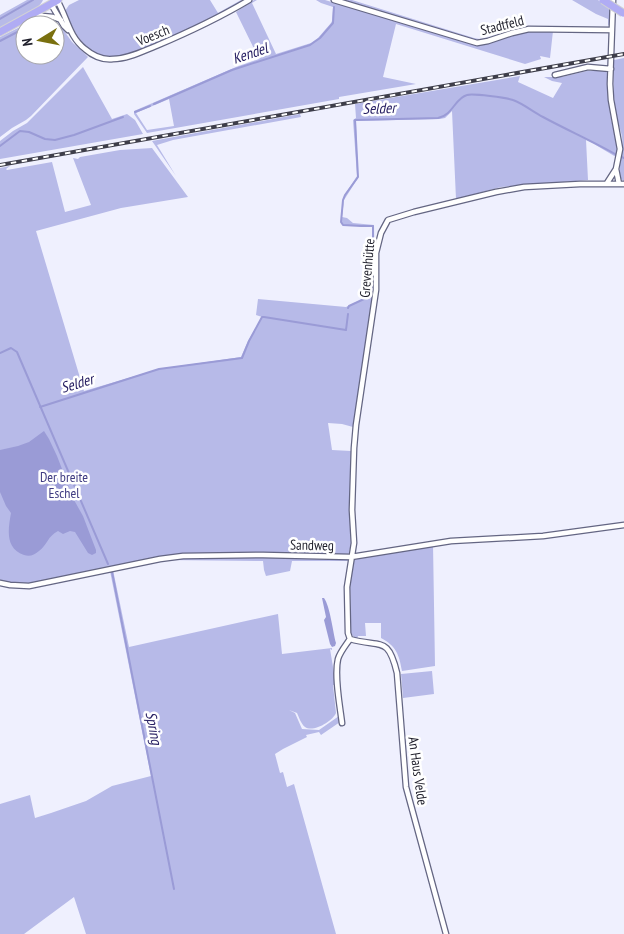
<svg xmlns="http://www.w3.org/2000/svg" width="624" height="934" viewBox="0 0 624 934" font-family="'PT Sans Narrow',sans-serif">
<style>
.green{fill:#b7bae8;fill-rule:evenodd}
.water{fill:#9a9bd6}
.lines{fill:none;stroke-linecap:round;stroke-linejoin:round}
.stream{stroke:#9a9bd6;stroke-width:2}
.street-casing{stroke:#646683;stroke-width:7}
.primary-casing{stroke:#d2d2d4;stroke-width:9}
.street{stroke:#fff;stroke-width:4.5}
.primary{stroke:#b0acf4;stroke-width:7}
.rail-casing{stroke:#3e3e4a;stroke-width:4}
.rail{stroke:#fff;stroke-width:2;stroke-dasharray:5.5;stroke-linecap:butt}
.primary-bridge-casing{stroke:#d2d2d4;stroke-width:9;stroke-linecap:butt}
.primary-bridge{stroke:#b0acf4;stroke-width:7}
.labels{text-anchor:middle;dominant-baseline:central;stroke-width:5;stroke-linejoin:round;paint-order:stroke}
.street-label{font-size:14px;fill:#1e1e2a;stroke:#fff}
.park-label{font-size:14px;fill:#403c82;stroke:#fff}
.water-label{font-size:15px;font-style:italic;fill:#282063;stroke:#fff}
</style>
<rect width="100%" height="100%" fill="#eff0fe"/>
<!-- green -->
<path class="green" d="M27,0H43C39,11 11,22 0,28V15Z
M79,0H210L218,13L241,0H245L211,19L184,32L132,53C92,65 79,43 65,11L69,5Z
M254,0H257L252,3L276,54L311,43L318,38L331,23L332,21L333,7L321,3L316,0H325L471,44C486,45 499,38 513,34C526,31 540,31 553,31L550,58L540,56L541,59L525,64L396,24L383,77L416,84L339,97V99L147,133L134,114V111L236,67L259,59L236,12ZM169,99L174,126L147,130L136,113Z
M340,0H352L474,38L485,40L480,41L473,40Z
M572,0H598L608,7L609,0H611L610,23L608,26V19L596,14Z
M44,18C60,20 64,32 73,43C78,48 84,52 88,57L31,116L26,120L12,128L0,137V37L22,26ZM25,25H55V55H25Z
M624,58V181L621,179C617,165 624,151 622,137C621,130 618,125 617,118C613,99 613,80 614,60Z
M83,67L112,119L127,114L135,120L143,134L0,159V141L13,131L27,123Z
M587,71H606L608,75C609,89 609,104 611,118C613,131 621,144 616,157L594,144L586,140L588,180L501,187L456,199L452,111L445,118L440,119L356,121L358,178L344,200L342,217L347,218L353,223L374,225L375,289L365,360L353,427L342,424L328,423L332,450L351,451L350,501L351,545L348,556L190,554L29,584L15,583L0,581V168L10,166L6,169L7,170L52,162L65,212L91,205L73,158L78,159L80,157L120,150L152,148L188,197L121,208L36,231L84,391L159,369L241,357L248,341L262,317L256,315L258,299L346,307L369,296L373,291L372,227L343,225L341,222L344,196L357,176L353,120L356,118L355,104L520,76L518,82L553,98L562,83L552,81L544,77H562Z
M300,114L301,117L173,140L157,145L176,176L152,141Z
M433,544L435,666L402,671C399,654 396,646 381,638V623H365L366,636H358L357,639L353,636L351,633L350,584L353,560Z
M201,557L347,559L348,561H292L290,571L266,576L264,570L263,561L166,560Z
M113,570L129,647L278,614L282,654L332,648V650L330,649L336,685H333L336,713C333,721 313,733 305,727C301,724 299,717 297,713L289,710L295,713L302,729L319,730L339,716L340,722L321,735L319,732L306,735L307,737L283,749L275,754L280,773L283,772L287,787L294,784L336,934H86L74,897L24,934H0V804L30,795L35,818L51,813L86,801L112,786L151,776L110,571Z
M432,671L434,694L403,698L401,674Z"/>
<!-- water -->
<path class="water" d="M44,431L49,439L57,456L74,500L83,516L96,550V553L92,555L88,553L75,532L70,531L63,534L58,531C47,537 48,544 39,551C34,555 30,557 24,555C5,548 8,530 11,513L6,506L0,492V450L18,446L29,442Z
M322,598H324C330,606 333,632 336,643L335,646L332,647L330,644L324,620L326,617Z"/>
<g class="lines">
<!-- stream -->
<path class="stream" d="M0,19L33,0
M32,25C44,20 52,21 61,30
M0,41L25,28
M154,104L232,70L310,45L320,38L333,23L334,7
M135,112L150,106
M0,146L20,131L29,132L45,139L55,140L74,135L123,117
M622,157L624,158
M348,308L349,306L364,299L373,291V226H361L343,225L341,222L343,200L345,195L358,177L355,120L438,118C453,115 455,98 467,95C472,93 508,98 513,100C524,104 533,112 543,117C567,130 592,141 615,154
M0,353L11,348L17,352L108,564
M40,407L159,369L242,358L249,341L262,317H264L346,330L348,314
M112,572L174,889"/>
<!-- street casing -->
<g class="street-casing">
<path id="street" d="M57,0C67,17 69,37 85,49C93,56 103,60 113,59C128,59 143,51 156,46C189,32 219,18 249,0
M334,0L477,43L488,41L512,33L529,29L612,30
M613,0L610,84L611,100L620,149L616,169L619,184
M51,4L64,26L68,30
M32,15L53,17L61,20
M555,75L588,67L611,69
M607,183L616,169
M0,583L10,585L29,586L160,559L183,556L263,555L351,557L451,541L543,536L624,525
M342,723C340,706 334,676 338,659C340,652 346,645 350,639
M446,934L406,787L397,673C388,635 381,648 350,639L348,633L347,587L354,543L352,510L354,448L356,425L376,290V253L381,233L388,220L414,212L496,192L524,187L580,184H624"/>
</g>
<!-- primary casing -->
<g class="primary-casing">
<path id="primary" d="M0,32L58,0"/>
</g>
<!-- street -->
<use href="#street" class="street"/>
<!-- primary -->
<use href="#primary" class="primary"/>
<!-- rail casing -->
<g class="rail-casing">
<path id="rail" d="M0,165L624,54"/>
</g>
<!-- rail -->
<use href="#rail" class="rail"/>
<!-- primary-bridge casing -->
<g class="primary-bridge-casing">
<path id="primary-bridge" d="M603,0L623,13"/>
</g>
<!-- primary-bridge -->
<use href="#primary-bridge" class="primary-bridge"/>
</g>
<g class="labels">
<!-- street labels -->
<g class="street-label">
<text transform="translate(502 25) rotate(-14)">Stadtfeld</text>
<text transform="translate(153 35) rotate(-22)">Voesch</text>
<text transform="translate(367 268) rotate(-85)">Grevenhütte</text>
<text transform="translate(312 545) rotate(1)">Sandweg</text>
<text transform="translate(418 771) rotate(82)">An Haus Velde</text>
</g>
<!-- park labels -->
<g class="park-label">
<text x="64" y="477">Der breite<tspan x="64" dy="16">Eschel</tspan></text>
</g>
<!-- water labels -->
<g class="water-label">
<text transform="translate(250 53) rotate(-19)">Kendel</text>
<text transform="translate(379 108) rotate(-2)">Selder</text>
<text transform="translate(77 383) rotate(-17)">Selder</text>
<text transform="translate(154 728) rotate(79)">Spring</text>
</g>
</g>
<!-- north arrow -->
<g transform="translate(40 40) rotate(260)"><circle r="24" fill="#ffffff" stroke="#a5a5aa"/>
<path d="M0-4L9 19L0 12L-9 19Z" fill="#7a700f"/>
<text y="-8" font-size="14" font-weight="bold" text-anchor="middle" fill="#1e1e2a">N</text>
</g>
</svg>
